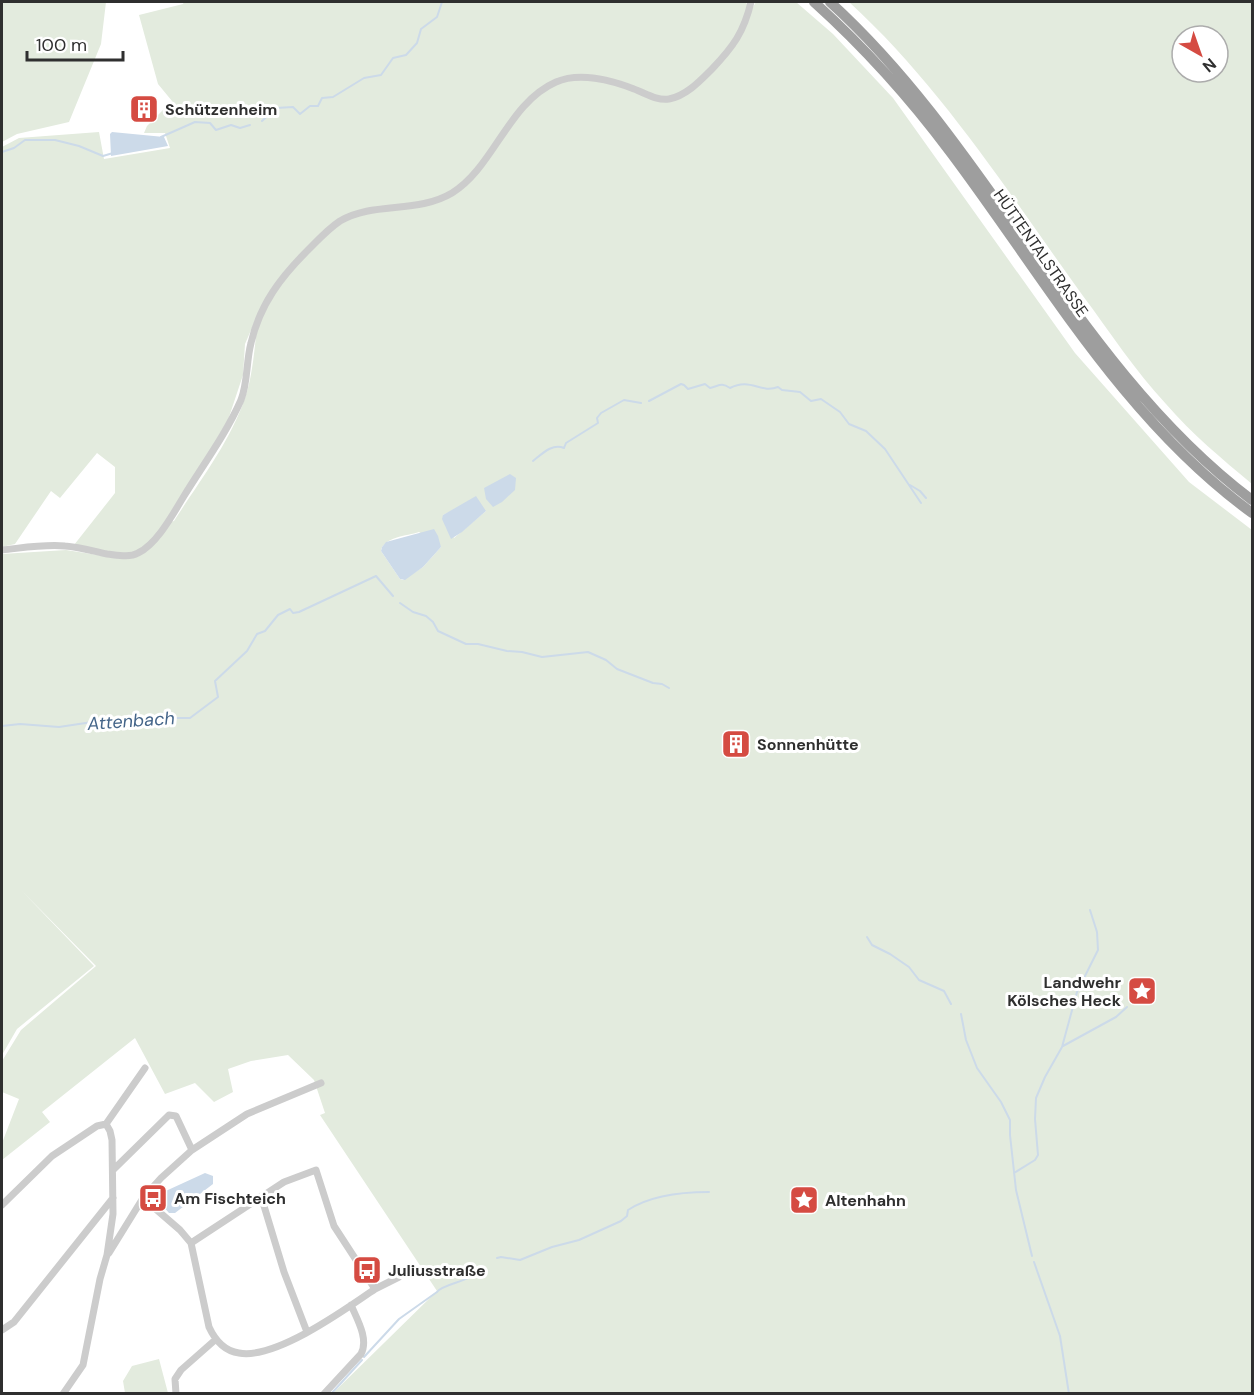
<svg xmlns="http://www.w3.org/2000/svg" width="1254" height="1395" viewBox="0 0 1254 1395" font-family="'DM Sans',sans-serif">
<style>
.green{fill:#e3ebde;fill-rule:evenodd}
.water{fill:#ccdae9}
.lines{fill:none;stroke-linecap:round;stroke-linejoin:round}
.stream{stroke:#ccdae9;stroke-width:2}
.minor{stroke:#ccc;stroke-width:7}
.trunk{stroke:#9e9e9e;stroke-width:10}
.labels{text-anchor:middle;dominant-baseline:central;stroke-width:6;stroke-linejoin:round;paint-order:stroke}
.poi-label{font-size:16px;font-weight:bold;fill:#2f2f2f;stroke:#fff;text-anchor:start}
.street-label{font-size:16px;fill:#2f2f2f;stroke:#fff}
.water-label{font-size:18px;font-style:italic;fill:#446589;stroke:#fff}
</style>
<rect width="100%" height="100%" fill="#fff"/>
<!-- green -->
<path class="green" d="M2,2H106L101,44L69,122L17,134L2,142Z
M184,2H744L753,7L756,2H796L833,34L893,98L1075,353L1189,482L1252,530V1393H333L437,1291L320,1115L325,1113L314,1080L288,1055L251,1061L228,1069L233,1092L214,1102L195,1083L165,1094L135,1038L42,1112L50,1122L2,1160V1143L19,1099L2,1092V1061L21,1030L96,966L21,890L94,966L17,1029L2,1055V554L66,550L123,559L74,545L115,493V467L97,453L60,498L51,491L15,544L2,547V147L19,138L99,132L104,159L170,148L165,133H144L147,126L172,101L158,84L139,15L183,4ZM261,307C254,337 255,369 245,398C230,442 199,482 174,521L167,523L228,420L243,375L245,344ZM460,507L486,511L454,538L443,515ZM419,532L441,547L423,567L403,580L400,579L381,551C383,537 407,536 419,532Z
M849,2H1252V484C1222,459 1192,434 1166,404C1135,371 1110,332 1083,296C1010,195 941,86 849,2ZM1182,36H1218V72H1182Z
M159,1359L168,1393H125L123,1381L132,1366Z"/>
<!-- water -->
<path class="water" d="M112,132L164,137L168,146L111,156L110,134Z
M510,474L516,478L515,490L502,502L493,507L486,499L484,488Z
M476,496L486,511L462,532L451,539L442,519L443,515Z
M434,529L438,536L441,547L423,567L405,580L400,579L381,551L382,547L386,542Z
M205,1173L213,1176V1184L175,1213H169L157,1199V1195Z"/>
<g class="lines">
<!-- stream -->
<path class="stream" d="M262,121L276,108L293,107L300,114L310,106H318L322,98L333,97L364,78L381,75L393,58L406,55L417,43L421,29L437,17L442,2
M161,137L195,122L210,123L216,130L231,125L240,128L250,125
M2,152L14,148L25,140H55L79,146L103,156L113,153
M649,401L681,384L684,385L688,389L705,384L710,388C719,386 721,382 730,388C751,377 760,394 778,387L782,390L800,392L811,401L821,399L840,412L849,424L866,431L885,449L921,503
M533,461C542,454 552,443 564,448L566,443L598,423L597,418L601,413L624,400L641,403
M910,485L920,491L926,498
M400,603L413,612L426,616L433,622L438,631L466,644H478L507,651L522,652L542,657L588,652L606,660L617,669L653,683L662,684L669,688
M2,726L20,724L59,727L119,718H190L218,697L215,681L247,651L257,634L265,631L278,615L290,609L293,613L299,612L376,576L393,596
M867,937L872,945L890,954L909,967L919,980L944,991L951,1004
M961,1014L966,1040L977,1068L1001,1102L1010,1120V1135L1016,1190L1032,1256
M1063,1046L1116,1017L1127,1007
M1014,1173L1035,1160L1038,1155L1035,1119L1036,1098L1045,1077L1062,1047L1077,992L1098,950L1097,932L1090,910
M497,1258L501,1257L520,1260L552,1247L579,1240L621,1221L627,1216L628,1210C651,1195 683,1192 709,1192
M1034,1262L1060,1336L1069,1394
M364,1357L399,1319L437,1292C441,1285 464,1282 474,1275
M331,1394L362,1360"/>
<!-- minor -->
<path class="minor" d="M2,550C22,548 44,544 65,546C79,547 93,551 107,554C117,555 129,558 138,553C157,544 173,514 184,496C203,465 226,434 241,400C248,382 246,362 251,343C260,304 281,277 308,250C318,240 328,229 340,221C374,201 417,214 452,193C494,167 508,103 556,82C579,72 611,80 634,89C645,93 657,101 669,99C686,96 700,81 712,69C733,47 744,32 751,2
M106,1124L145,1068
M113,1170L169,1115L176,1116L192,1150
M261,1196L284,1272L307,1332
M143,1198L180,1230L191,1243L209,1327C215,1340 224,1351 239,1353C275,1360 346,1309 375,1289
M2,1205L52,1156L97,1126L106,1124L110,1131L112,1140L113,1214L107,1255L100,1279L83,1365L63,1394
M191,1243L284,1182L316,1170L334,1226L375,1289L399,1277
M109,1253L143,1198L161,1178L192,1150L247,1114L321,1083
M2,1330L14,1322L113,1198
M176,1394L175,1379L181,1370L215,1340
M324,1394L361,1354C369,1339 357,1319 351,1305"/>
<!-- trunk -->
<path class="trunk" d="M814,2C865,48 910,98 951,153C1045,278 1123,419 1252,513
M830,2C992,149 1076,367 1252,500"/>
</g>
<!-- icons -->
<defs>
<g id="building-square" transform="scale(1.5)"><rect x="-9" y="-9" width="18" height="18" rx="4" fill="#d54b42" stroke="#fff"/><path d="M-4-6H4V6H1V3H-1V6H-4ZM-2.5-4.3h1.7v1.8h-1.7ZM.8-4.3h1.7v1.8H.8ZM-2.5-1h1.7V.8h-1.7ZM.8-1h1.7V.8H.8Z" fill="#fff"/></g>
<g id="sight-square" transform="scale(1.5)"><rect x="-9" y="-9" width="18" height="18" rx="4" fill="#d54b42" stroke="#fff"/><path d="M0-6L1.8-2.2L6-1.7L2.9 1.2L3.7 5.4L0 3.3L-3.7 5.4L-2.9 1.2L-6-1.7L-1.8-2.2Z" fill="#fff"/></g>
<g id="bus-square" transform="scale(1.5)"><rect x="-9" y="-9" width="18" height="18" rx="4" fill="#d54b42" stroke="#fff"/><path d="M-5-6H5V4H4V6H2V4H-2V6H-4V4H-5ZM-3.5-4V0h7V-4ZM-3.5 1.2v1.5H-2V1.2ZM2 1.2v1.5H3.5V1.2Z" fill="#fff"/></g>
</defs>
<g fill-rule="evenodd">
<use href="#building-square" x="144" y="109"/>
<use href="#building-square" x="736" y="744"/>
<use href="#sight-square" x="1142" y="991"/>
<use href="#bus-square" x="153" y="1198"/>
<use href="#sight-square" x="804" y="1200"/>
<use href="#bus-square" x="367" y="1270"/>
</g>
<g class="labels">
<!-- poi labels -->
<g class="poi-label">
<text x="165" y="109">Schützenheim</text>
<text x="757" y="744">Sonnenhütte</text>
<text x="1121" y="982" text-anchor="end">Landwehr<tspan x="1121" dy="18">Kölsches Heck</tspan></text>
<text x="174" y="1198">Am Fischteich</text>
<text x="825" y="1200">Altenhahn</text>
<text x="388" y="1270">Juliusstraße</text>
</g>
<!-- street labels -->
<g class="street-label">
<text transform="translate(1041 253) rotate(55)">HÜTTENTALSTRASSE</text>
</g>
<!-- water labels -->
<g class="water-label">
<text transform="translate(131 721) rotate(-4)">Attenbach</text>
</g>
</g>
<!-- border -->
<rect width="1254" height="1395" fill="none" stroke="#2f2f2f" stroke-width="6"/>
<!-- north arrow -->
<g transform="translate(1200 54) rotate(140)"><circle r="28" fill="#ffffff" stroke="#acacac" stroke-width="1.5"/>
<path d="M0-4.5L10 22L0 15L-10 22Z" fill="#d54b42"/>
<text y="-9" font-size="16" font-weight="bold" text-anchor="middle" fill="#2f2f2f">N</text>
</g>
<!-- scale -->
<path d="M27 51v9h96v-9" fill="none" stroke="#2f2f2f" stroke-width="3"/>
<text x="36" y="51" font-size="18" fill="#2f2f2f" stroke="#ffffff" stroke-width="4.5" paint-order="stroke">100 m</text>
</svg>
